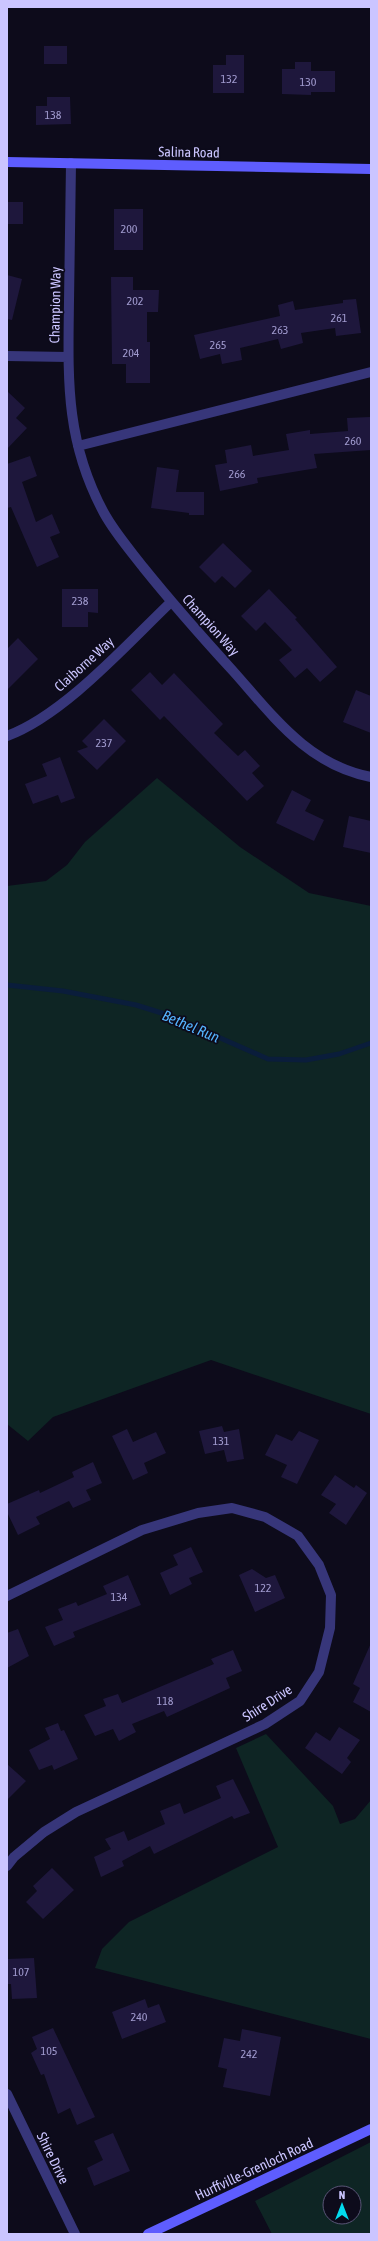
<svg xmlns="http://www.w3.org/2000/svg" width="378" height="2241" viewBox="0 0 378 2241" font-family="'Asap Condensed',sans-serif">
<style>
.green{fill:#0e2524;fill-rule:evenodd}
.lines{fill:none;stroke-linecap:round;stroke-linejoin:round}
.stream{stroke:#0a1d3b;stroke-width:5}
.building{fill:#1e173c}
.street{stroke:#37367a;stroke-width:10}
.secondary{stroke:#5e5dfe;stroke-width:10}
.labels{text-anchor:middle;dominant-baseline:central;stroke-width:3.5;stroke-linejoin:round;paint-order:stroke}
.number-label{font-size:12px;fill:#a09ace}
.street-label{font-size:14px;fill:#cbc5ff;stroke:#0d0b1b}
.water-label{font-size:15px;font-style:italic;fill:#54b3fe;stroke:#0d0b1b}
</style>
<rect width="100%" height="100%" fill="#0d0b1b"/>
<!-- green -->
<path class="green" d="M157,778L240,847L309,893L371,906V1414L211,1360L53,1417L28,1441L7,1424V886L46,881L67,865L85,842Z
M266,1734L333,1806L340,1824L355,1819L371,1800V2039L95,1968L102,1949L129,1922L278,1847L236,1748Z
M371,2142V2234H272L255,2201ZM330,2193H354V2217H330Z"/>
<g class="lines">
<!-- stream -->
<path class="stream" d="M7,985L63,991L136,1005L168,1015L268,1059L306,1060L339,1054L371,1043"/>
</g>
<!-- building -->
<path class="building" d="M44,46H67V64H44Z
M226,55H244V93H213V65H226Z
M295,62H311V71H335V92H311V95L282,94V69H295Z
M47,97H70L71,124L36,125V106H47Z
M7,202H23V224H7Z
M114,209H143V250H114Z
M7,275L22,279L12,320L7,319Z
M111,277H133V290H159L158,312H147V342H150V383H126V364H112Z
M356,299L361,333L336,336L335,328L301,333L303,343L281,349L278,339L240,348L242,360L222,364L220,354L200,359L194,335L280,316L278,305L293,301L295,310L343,303V300Z
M7,391L25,408L16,418L27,428L7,449Z
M370,417L371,450L314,454L317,468L257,478L258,483L220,491L215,465L227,463L225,450L251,445L253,456L289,450L286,434L310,430V434L348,431L347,418Z
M30,456L37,476L22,482L36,522L52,514L60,533L50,537L59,557L37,567L11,507L7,508V464Z
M157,467L179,470L176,492H204V515H189V513L151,508Z
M223,543L252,571L235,588L222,576L215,583L199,567Z
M62,589H98V613L88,612V627H62Z
M269,589L297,618L295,619L337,667L320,682L307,668L295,678L279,660L292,650L265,622L256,631L241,616Z
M18,638L38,659L7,690V649Z
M150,672L162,685L174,673L223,724L214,733L238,756L245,750L260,766L252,773L264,786L247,801L164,716L160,720L131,690Z
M356,690L371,696V733L343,722Z
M104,719L126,741L97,770L77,751L88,747L82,741Z
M60,757L75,798L61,803L58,795L33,804L25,784L47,776L42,764Z
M292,790L311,800L305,811L324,820L314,841L276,823Z
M349,816L371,821V853L343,847Z
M222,1426L224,1432L239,1429L244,1459L227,1462L224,1450L205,1454L199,1431Z
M127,1429L133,1442L156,1432L166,1453L144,1463L148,1473L133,1480L112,1436Z
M299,1431L319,1440L297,1484L281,1477L287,1465L265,1455L276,1434L292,1441Z
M93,1462L102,1483L86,1490L91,1500L73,1508L69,1501L36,1517L40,1524L18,1535L7,1512V1504L39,1490L40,1493L74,1477L72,1472Z
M335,1475L354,1488L356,1485L367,1493L346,1525L329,1513L336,1504L321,1495Z
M191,1547L203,1572L189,1578L192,1584L170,1595L160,1573L178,1565L173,1555Z
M252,1569L266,1578L275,1575L285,1598L255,1612L239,1575Z
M128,1575L141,1605L73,1632L75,1637L54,1646L45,1627L63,1620L58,1609L76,1602L78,1606L107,1594L103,1586Z
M18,1629L29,1656L7,1668V1633Z
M371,1643V1712L353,1702L360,1688L353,1684Z
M233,1650L242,1671L226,1678L230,1688L167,1717L164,1711L132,1724L136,1732L119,1741L113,1729L95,1736L84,1715L106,1706L103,1699L118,1694L122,1703L214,1664L211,1659Z
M58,1723L61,1731L64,1730L78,1759L54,1770L52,1765L39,1770L29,1750L50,1739L45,1728Z
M339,1727L360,1740L347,1758L351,1762L342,1774L305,1748L316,1732L330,1741Z
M7,1764L26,1781L7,1800Z
M233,1779L250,1813L234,1819L232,1816L154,1854L150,1846L122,1861L124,1866L101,1877L94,1857L111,1849L105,1839L124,1831L128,1841L165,1824L160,1811L180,1803L184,1814L221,1798L216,1786Z
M52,1868L74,1890L43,1919L26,1902L37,1891L33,1886Z
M34,1958L37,1998L12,1999L11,1984H7V1959Z
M145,1999L148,2008L159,2004L166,2022L122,2039L112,2012Z
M53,2028L95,2117L77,2125L70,2108L58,2114L44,2074L41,2075L31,2053L37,2049L32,2037Z
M242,2029L281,2037L270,2096L223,2087L227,2069L218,2067L224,2038L240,2041Z
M113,2133L130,2171L94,2186L87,2168L103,2160L94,2141Z"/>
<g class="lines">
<!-- street -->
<path class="street" d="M71,163C70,209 70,255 69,301C68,379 65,441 104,513C115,533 130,550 143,567C172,603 202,637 233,671C274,717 308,765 371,777
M7,356L68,357
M78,446L371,372
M7,736C64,715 126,645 171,602
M7,1596L142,1530L198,1513L232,1508L265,1517L298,1536L319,1565L331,1595L330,1628L319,1672L300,1701L265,1724L76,1812L44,1832L14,1857L7,1866
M7,2094L75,2234"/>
<!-- secondary -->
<path class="secondary" d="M7,162L371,169
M148,2234L371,2129"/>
</g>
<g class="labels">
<!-- number labels -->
<g class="number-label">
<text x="229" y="79">132</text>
<text x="308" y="82">130</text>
<text x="53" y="115">138</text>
<text x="129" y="229">200</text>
<text x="135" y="301">202</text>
<text x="339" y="318">261</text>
<text x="280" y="330">263</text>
<text x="218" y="345">265</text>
<text x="131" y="353">204</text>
<text x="353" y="441">260</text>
<text x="237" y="474">266</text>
<text x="80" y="601">238</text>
<text x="104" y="743">237</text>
<text x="221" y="1441">131</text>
<text x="263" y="1588">122</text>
<text x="119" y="1597">134</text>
<text x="165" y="1701">118</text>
<text x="21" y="1972">107</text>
<text x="139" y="2017">240</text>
<text x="49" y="2051">105</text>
<text x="249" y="2054">242</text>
</g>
<!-- street labels -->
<g class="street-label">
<text transform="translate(189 152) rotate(1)">Salina Road</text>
<text transform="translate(55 305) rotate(-89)">Champion Way</text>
<text transform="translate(211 625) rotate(48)">Champion Way</text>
<text transform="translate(84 664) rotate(-42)">Claiborne Way</text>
<text transform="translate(267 1703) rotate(-33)">Shire Drive</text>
<text transform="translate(53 2158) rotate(64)">Shire Drive</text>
<text transform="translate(254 2169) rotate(-25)">Hurffville-Grenloch Road</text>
</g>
<!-- water labels -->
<g class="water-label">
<text transform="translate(191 1026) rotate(23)">Bethel Run</text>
</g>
</g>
<!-- border -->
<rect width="378" height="2241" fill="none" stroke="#cbc5ff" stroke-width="16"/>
<!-- north arrow -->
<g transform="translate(342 2205)"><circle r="19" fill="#0d0b1b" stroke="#595576"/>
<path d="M0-3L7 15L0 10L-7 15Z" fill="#02dbee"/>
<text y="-6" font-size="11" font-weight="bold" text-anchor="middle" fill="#cbc5ff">N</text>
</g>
</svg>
